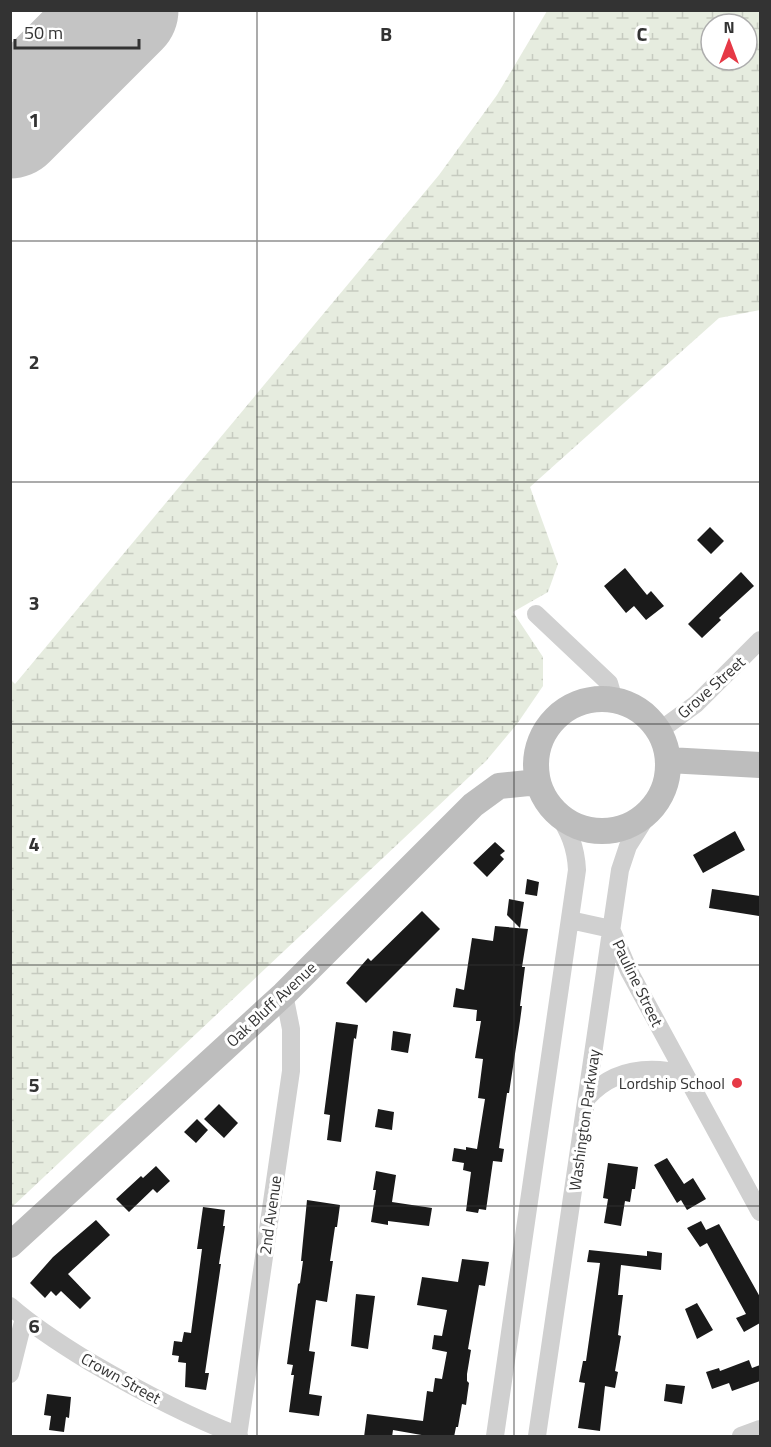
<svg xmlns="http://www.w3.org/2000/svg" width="771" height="1447" viewBox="0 0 771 1447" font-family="'Titillium Web',sans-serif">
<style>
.wetland{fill:url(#wetland-marsh);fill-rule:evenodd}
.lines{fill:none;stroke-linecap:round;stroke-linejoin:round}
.runway{stroke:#c4c4c4;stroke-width:111}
.building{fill:#1a1a1a}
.street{stroke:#d0d0d0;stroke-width:18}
.secondary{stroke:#bdbdbd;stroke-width:26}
.grid{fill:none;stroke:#333;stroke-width:1.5;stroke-opacity:0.55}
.poi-dot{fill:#e63946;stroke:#fff;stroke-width:2}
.labels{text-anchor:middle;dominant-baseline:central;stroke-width:6;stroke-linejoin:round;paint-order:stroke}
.street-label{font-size:16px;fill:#333;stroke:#fff}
.poi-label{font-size:16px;fill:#333;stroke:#fff;text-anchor:end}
.grid-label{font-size:20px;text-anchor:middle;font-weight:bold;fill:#333;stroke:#fff;stroke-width:6;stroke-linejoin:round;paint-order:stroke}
</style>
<defs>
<pattern id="wetland-marsh" width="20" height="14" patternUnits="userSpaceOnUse" patternTransform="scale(1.5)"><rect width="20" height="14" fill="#e6ecdf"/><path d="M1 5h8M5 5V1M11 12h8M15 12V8" fill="none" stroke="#c6cbc0"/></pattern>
</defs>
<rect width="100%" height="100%" fill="#fff"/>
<!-- wetland -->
<path class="wetland" d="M547,11H760V310L719,318L530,487L558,564L548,592L513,612L543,657V686L517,724L486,761L11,1208V680L15,684L439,175L497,95ZM711,24H747V60H711Z"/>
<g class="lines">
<!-- runway -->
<path class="runway" d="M10,123L123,10"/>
</g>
<!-- building -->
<path class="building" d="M710,527L724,541L711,554L697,540Z
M625,568L647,595L651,591L664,606L646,620L634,606L626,613L604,586Z
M741,572L754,586L719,618L721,620L702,638L688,624Z
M735,831L745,850L703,873L693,855Z
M495,842L505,851L500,855L504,859L487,877L473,863Z
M527,879L539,882L537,896L525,894Z
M712,889L760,896L759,916L709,908Z
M509,899L524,902L520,928L507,915Z
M422,911L440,929L366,1003L346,983L368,958L371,961Z
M495,926L528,929L522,967H525L520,1006H522L520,1021L509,1093H507L499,1148L504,1149L502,1162L493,1161L486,1210L479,1209L478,1213L466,1211L471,1172L463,1170L464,1163L452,1161L454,1148L466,1150V1147L477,1149L485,1099L478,1098L483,1059L475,1058L481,1021H476L477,1010L453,1007L456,988L464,990L472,938L493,941Z
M336,1022L358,1025L356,1039L354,1038L341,1142L327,1140L330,1115L324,1114Z
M393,1031L411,1034L408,1053L391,1050Z
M219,1104L238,1123L224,1138L204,1119Z
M378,1109L394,1112L392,1130L375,1127Z
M197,1119L208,1130L196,1143L184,1132Z
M667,1158L684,1184L693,1178L706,1199L687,1210L681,1200L677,1203L654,1165Z
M608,1163L638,1167L635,1189H632L630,1202L625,1201L621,1226L604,1223L608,1199L603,1198Z
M156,1166L170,1181L157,1193L153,1189L129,1212L116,1199L141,1176L143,1178Z
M376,1171L396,1175L392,1202L432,1208L429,1226L388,1221V1225L371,1222L376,1190H373Z
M307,1200L340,1205L337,1227H335L330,1261H333L327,1302L316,1300L309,1351L315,1352L309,1394L322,1396L319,1416L289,1412L294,1375H291L293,1365L287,1364L298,1284L300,1283L303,1261H301Z
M203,1207L225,1210L223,1226H225L219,1264H221L205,1373H209L206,1390L185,1387L186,1363L178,1362L179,1356L172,1355L174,1341L182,1342L184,1332L191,1333L202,1249H197Z
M96,1220L110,1235L68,1274L91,1298L80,1309L61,1291L56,1296L51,1291L45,1298L30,1283L53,1257Z
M701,1221L706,1230L719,1224L760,1297V1323L744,1332L736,1318L746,1314L734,1292L707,1243L700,1247L687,1228Z
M589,1250L647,1256V1251L662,1253L661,1270L621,1265L618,1295H623L618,1335L621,1336L615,1371L618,1372L615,1388L605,1386L600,1431L578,1428L585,1383L579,1382L583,1361H586L600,1263L587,1262Z
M462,1259L489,1262L485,1286L479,1285L468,1349L471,1350L467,1374V1381L469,1383L466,1405L462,1404L458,1427H456L454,1437H433L393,1430L392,1437H364L367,1414L423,1421L427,1391L433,1392L435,1378L442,1379L447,1352L432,1349L434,1335L442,1336L447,1310L417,1305L422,1277L458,1282Z
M356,1294L375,1296L368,1349L351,1346Z
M697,1303L713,1330L697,1339L685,1309Z
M749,1360L752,1368L760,1365V1381L732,1391L729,1383L712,1389L706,1372L719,1368L720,1371Z
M666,1384L685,1386L682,1404L664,1401Z
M47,1394L71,1397L69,1418L66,1417L64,1432L49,1430L51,1416L44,1415Z"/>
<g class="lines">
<!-- street -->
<path class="street" d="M536,614L609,683L614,700
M659,731L696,704L760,640
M570,920L611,929L629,971L760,1212
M587,1098C613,1069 648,1065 685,1074
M10,1306C34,1327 62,1345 90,1362C138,1390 187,1416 239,1436
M10,1374L24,1318
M238,1436L291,1071V1029L284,994
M495,1436L577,870C576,847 569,831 557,813
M537,1436L620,870L628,846L650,811
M741,1436L760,1429"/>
<!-- secondary -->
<path class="secondary" d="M536 765a66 66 0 1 1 132 0a66 66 0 1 1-132 0Z
M668,760L760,765
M10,1245L284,994L473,805L499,786L538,782"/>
</g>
<!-- grid -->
<path class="grid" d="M257,10V1436M514,10V1436M10,241H760M10,482H760M10,724H760M10,965H760M10,1206H760"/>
<!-- markers -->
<circle class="poi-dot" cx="737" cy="1083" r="6"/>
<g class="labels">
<!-- street labels -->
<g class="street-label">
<text transform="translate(711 687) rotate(-42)">Grove Street</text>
<text transform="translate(638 983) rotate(64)">Pauline Street</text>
<text transform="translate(271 1004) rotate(-43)">Oak Bluff Avenue</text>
<text transform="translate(584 1120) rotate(-82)">Washington Parkway</text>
<text transform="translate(270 1215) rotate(-82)">2nd Avenue</text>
<text transform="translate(121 1378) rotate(29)">Crown Street</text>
</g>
<!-- poi labels -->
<g class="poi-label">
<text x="725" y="1083">Lordship School</text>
</g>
</g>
<g class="grid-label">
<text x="386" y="41">B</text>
<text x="642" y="41">C</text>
<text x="34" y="127">1</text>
<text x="34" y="369">2</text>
<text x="34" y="610">3</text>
<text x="34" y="851">4</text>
<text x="34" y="1092">5</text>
<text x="34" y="1333">6</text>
</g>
<!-- border -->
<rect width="771" height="1447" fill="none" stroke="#333333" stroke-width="24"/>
<!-- north arrow -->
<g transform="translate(729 42)"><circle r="28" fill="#ffffff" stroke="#adadad" stroke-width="1.5"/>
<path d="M0-4.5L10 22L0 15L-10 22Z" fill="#e63946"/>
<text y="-9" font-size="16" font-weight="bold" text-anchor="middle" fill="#333333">N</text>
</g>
<!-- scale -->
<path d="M15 39v9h124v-9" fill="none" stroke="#333333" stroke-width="3"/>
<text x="24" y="39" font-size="18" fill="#333333" stroke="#ffffff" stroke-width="4.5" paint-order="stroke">50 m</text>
</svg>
